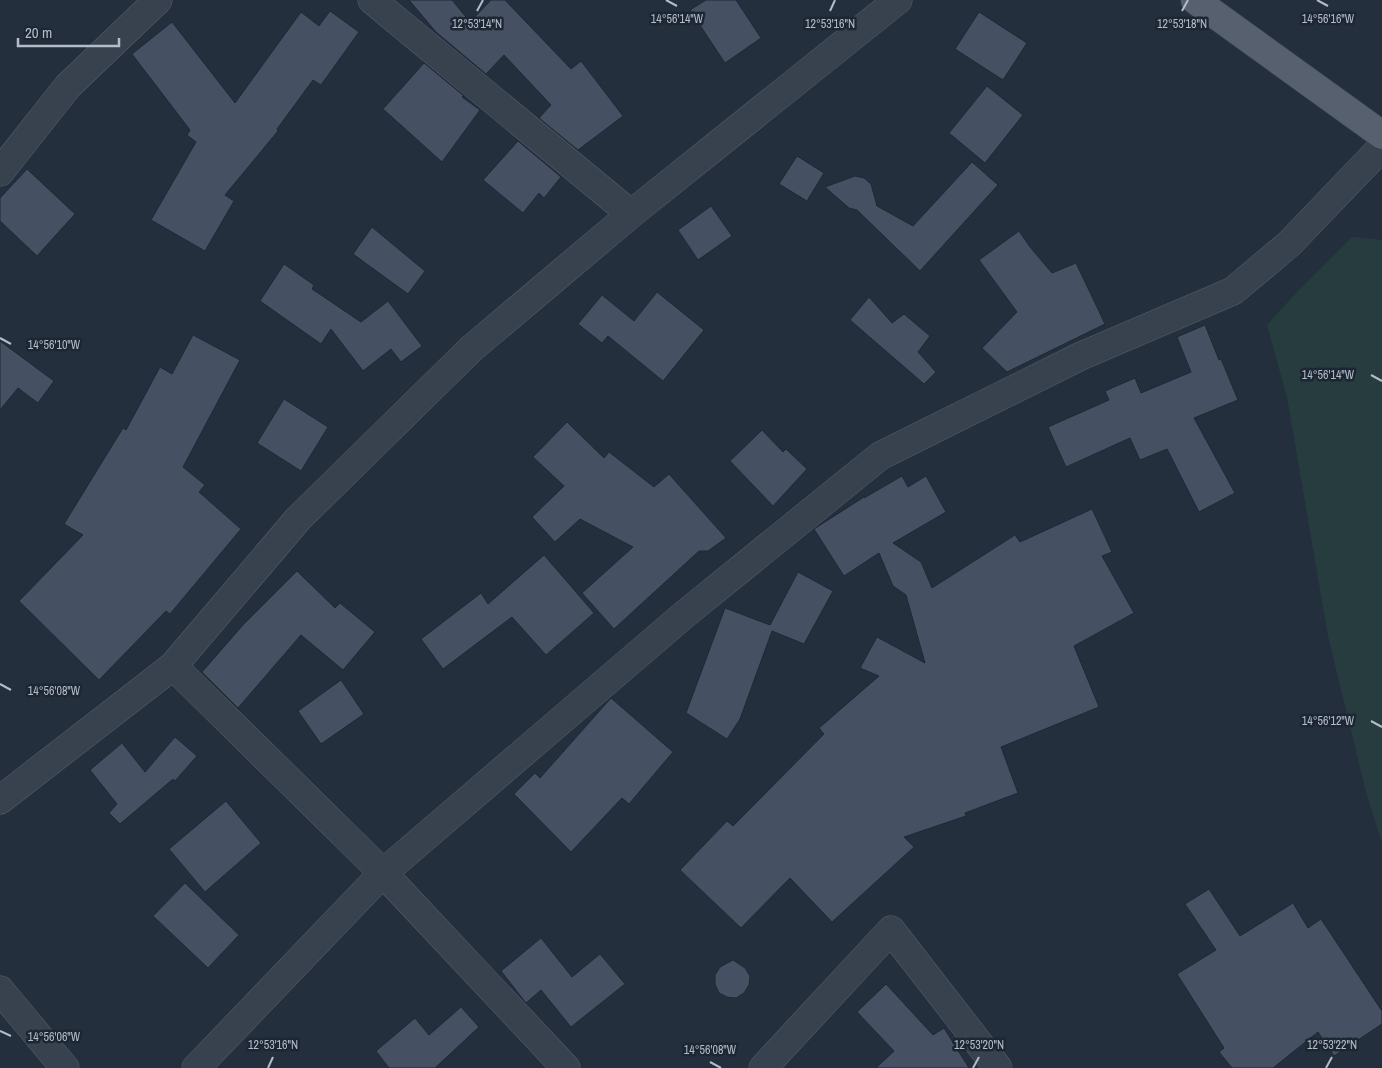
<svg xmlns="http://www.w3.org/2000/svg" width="1382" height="1068" viewBox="0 0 1382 1068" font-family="'Archivo Narrow',sans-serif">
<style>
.green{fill:#263c3f}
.building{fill:#455162;stroke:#1f2835}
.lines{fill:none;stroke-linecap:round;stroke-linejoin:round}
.street-casing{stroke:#565f6c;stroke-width:29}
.primary-casing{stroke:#414a57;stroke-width:29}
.street{stroke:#38414e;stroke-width:28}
.primary{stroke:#56606e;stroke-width:28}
.ticks{fill:none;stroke:#b4bcc9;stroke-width:2}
.ticks-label{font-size:12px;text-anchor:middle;fill:#b4bcc9;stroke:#1d2633;stroke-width:5;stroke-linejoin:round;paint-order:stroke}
</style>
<rect width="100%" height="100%" fill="#242f3e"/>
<!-- green -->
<path class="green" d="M1352,237L1382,240V843L1366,792L1328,636L1287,397L1267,325L1297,292Z"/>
<!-- building -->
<path class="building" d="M409,0H452L470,22L491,0H505L571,69L581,61L623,116L578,150L539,118L551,105L504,55L486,74L436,32Z
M706,0H736L761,38L725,63L690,10Z
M330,11L359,32L321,85L313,80L277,129L278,131L225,195L234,201L205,251L151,220L196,142L187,135L190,130L132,54L172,22L235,103L301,12L319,26Z
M979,12L1027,43L1003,80L955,49Z
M424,63L464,96L462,97L480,110L442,162L383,109Z
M987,86L1023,115L985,163L949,133Z
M518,141L561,177L544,198L539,193L523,213L483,180Z
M797,156L824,173L807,201L779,184Z
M972,162L998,185L920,271L857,210L849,208L825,187L855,176L864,178L871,184L877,206L913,226Z
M27,169L75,214L37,256L0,221V198Z
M711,206L732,236L698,260L678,230Z
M372,227L425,271L408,294L353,254Z
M1019,231L1030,247L1052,273L1076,263L1105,324L1007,372L982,348L1017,312L979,260Z
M284,264L314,285L312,289L361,322L388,301L422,346L401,362L391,349L363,371L331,329L321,344L260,301Z
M657,292L704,330L663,381L608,336L602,343L578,324L602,295L634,321Z
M869,297L892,323L904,314L930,336L918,352L936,372L924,384L850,320Z
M1205,325L1219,360L1221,359L1238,400L1194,418L1235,493L1199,512L1167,449L1140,460L1130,438L1066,467L1048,427L1109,400L1105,391L1135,378L1141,393L1191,372L1177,337Z
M193,335L240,360L183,467L205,485L199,492L241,529L170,614L166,611L99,680L19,601L83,535L64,524L123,428L126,430L160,367L172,374Z
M0,341L54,381L38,403L18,388L0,410Z
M284,399L328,427L301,471L257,443Z
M567,422L604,458L609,452L654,487L669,474L726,538L708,551H699L614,629L582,593L633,547L580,519L555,542L532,517L564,486L533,457Z
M762,430L783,452L786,449L807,469L773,506L730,461Z
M902,476L908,487L926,476L946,512L893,543L921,562L932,588L1015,535L1020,542L1092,509L1112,552L1102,556L1134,613L1074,646L1099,707L1001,747L1018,793L965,813L966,816L904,837L914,847L832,922L790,878L741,928L680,870L727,821L733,826L824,734L819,728L879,676L860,668L877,637L925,663L906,595L893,586L879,553L844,576L814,529L864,497V498Z
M544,555L594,613L546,655L512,617L443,669L421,639L481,593L488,604Z
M297,571L335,608L340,603L375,632L343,670L301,635L238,708L202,672L243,625Z
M798,572L833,591L804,644L772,631L740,719L727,739L686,713L725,608L770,625Z
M341,680L364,714L321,744L298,711Z
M611,698L673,752L629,804L622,798L571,852L514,794L535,773L540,778Z
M175,737L197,756L175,781L173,779L120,824L109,813L117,804L90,770L122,743L145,772Z
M226,801L261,843L205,892L169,849Z
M185,883L239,935L208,968L153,916Z
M1209,889L1240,936L1293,903L1308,928L1321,919L1382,1011V1024L1334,1056L1318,1032L1273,1068H1232L1219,1052L1224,1048L1177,974L1216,950L1185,904Z
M541,938L572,977L600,954L625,984L571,1027L541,990L526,1003L501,971Z
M733,960L745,968L750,976L749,985L744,993L736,998L727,997L719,993L715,984V975L720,967Z
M886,984L933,1035L944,1028L969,1068H876L894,1051L857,1012Z
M461,1007L479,1027L435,1068H389L376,1051L415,1018L429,1035Z"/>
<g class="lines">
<!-- street casing -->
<g class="street-casing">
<path id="street" d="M372,0L631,214
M0,172L68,86L158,0
M173,666L383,873L566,1068
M0,800L173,666L298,519L471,349L631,214L898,0
M0,990L65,1068
M196,1068L383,873L685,614L880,456L1081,356L1233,291L1289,244L1382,147
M763,1068L891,930L998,1068"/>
</g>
<!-- primary casing -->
<g class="primary-casing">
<path id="primary" d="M1195,0L1382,135"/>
</g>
<!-- street -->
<use href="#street" class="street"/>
<!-- primary -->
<use href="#primary" class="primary"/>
</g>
<!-- ticks -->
<path class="ticks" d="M666,0L677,6M1317,0L1328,6M477,11L483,0M830,11L835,0M1182,11L1188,0M0,338L11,344M1371,375L1382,381M0,684L11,690M1371,721L1382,727M0,1031L11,1036M710,1062L721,1068M268,1068L273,1057M973,1068L979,1057M1326,1068L1332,1057"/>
<g class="ticks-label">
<text x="677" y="23">14°56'14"W</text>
<text x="1328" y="23">14°56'16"W</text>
<text x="477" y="28">12°53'14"N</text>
<text x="830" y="28">12°53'16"N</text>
<text x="1182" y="28">12°53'18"N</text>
<text x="54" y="349">14°56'10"W</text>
<text x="1328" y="379">14°56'14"W</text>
<text x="54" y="695">14°56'08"W</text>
<text x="1328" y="725">14°56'12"W</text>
<text x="54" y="1041">14°56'06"W</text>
<text x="273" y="1049">12°53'16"N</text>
<text x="979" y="1049">12°53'20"N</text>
<text x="1332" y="1049">12°53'22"N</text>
<text x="710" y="1054">14°56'08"W</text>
</g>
<!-- scale -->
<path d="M18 38v8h101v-8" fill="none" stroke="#b4bcc9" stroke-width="2.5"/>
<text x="25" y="38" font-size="15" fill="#b4bcc9" stroke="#1d2633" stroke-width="4" paint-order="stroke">20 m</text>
</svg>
